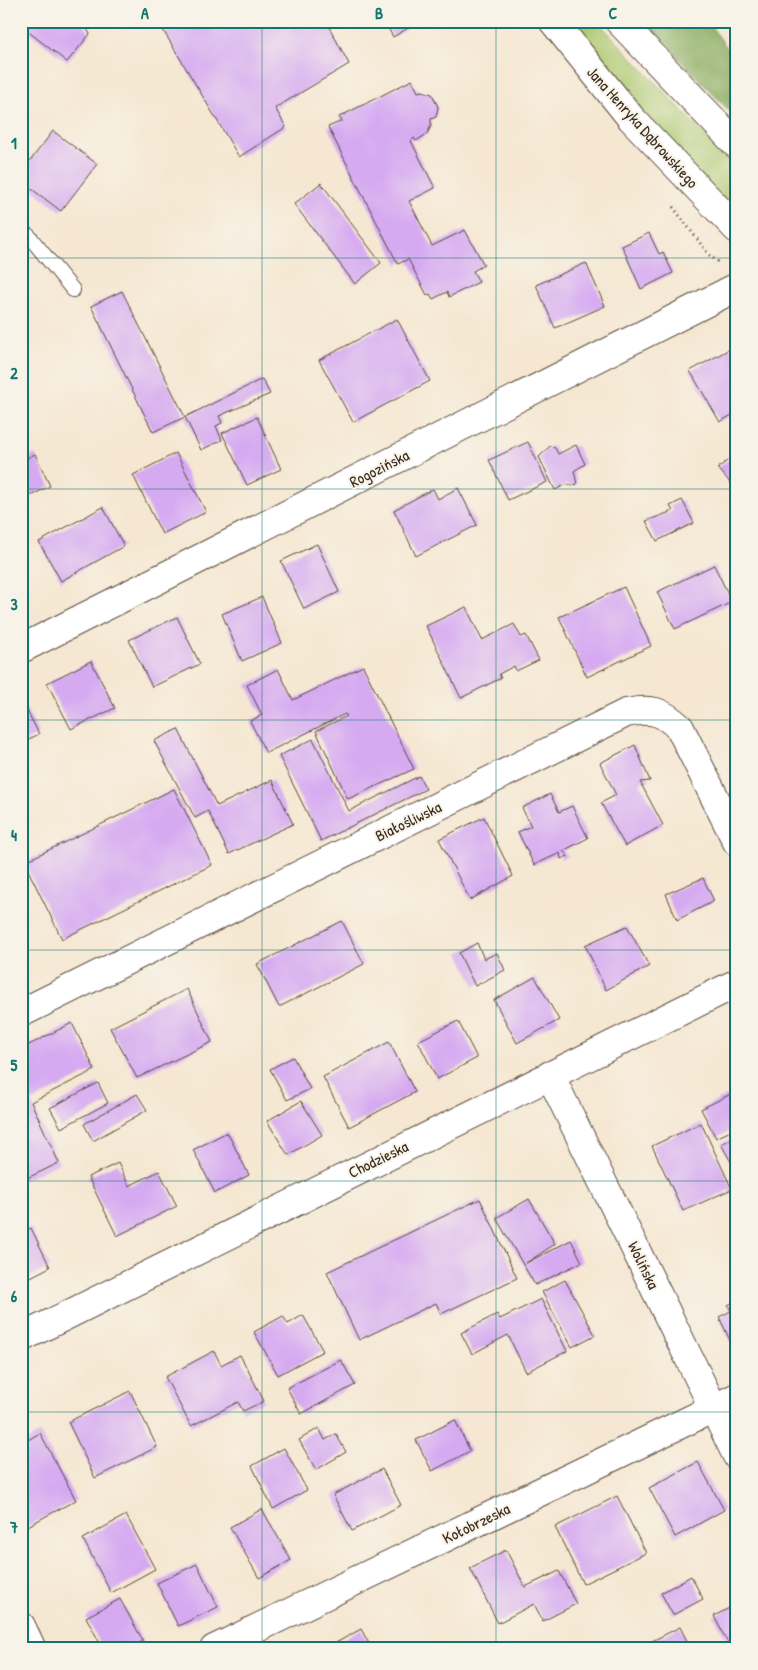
<svg xmlns="http://www.w3.org/2000/svg" width="758" height="1670" viewBox="0 0 758 1670" font-family="'Patrick Hand',sans-serif">
<style>
.green{fill:#acc86e;stroke:#747946}
.forest{fill:#89ac61;stroke:#626b40}
.building{fill:#d6aaf1}
.lines{fill:none;stroke-linecap:round;stroke-linejoin:round}
.service-casing{stroke:#574639;stroke-width:16}
.minor-casing{stroke:#574639;stroke-width:30}
.primary-casing{stroke:#574639;stroke-width:30}
.path{stroke:#574639;stroke-width:3;stroke-dasharray:1 4;stroke-linecap:butt}
.service{stroke:#fff;stroke-width:14}
.minor{stroke:#fff;stroke-width:28}
.primary{stroke:#fff;stroke-width:28}
.grid{fill:none;stroke:#0f766e;stroke-width:1;stroke-opacity:0.55}
.labels{text-anchor:middle;dominant-baseline:central;stroke-width:4;stroke-linejoin:round;paint-order:stroke}
.street-label{font-size:16px;fill:#3b2a1e;stroke:#f7f3e8}
.neatline{fill:none;stroke:#0f766e;stroke-width:2}
.grid-label{font-size:16px;text-anchor:middle;font-weight:bold;fill:#0f766e}
</style>
<rect width="100%" height="100%" fill="#f7f3e8"/>
<filter id="ink" filterUnits="userSpaceOnUse"><feTurbulence type="fractalNoise" baseFrequency=".02" numOctaves="2"/><feDisplacementMap in="SourceGraphic" scale="10" xChannelSelector="R" yChannelSelector="G"/><feConvolveMatrix kernelMatrix="1 2 1 2 8 2 1 2 1" color-interpolation-filters="sRGB"/></filter>
<filter id="wash" filterUnits="userSpaceOnUse"><feTurbulence type="fractalNoise" baseFrequency=".0096" numOctaves="4" result="noise"/><feDisplacementMap in="SourceGraphic" scale="20" xChannelSelector="R" yChannelSelector="G"/><feGaussianBlur stdDeviation="1.12" result="paint"/><feColorMatrix in="noise" values="0 0 0 0 0 0 0 0 0 0 0 0 0 0 0 0 0 1.4 0 .05"/><feComposite in="paint" operator="in"/></filter>
<g filter="url(#wash)">
<rect width="100%" height="100%" fill="#f5e7d1"/>
<!-- green -->
<path class="green" d="M569,21H597L737,169V212L653,124Z"/>
<!-- forest -->
<path class="forest" d="M643,21H707L737,61V119Z"/>
<g id="blocks">
<!-- building -->
<path class="building" d="M21,21H82L90,34L67,62L21,26Z
M176,21H326L349,64L275,108L286,127L239,157L163,30Z
M384,21H420L393,37Z
M412,80L418,92L422,91L432,94L438,107L436,117L431,119V126L427,134L416,141L414,138L411,141L435,188L409,201L432,246L465,230L484,265L473,271L479,282L449,297L447,292L433,299L430,294L427,295L408,259L398,264L328,127L342,121L339,117Z
M53,131L97,164L61,211L21,181V155L30,161Z
M321,183L381,263L355,284L294,204Z
M649,233L659,254L663,252L673,273L641,289L622,246Z
M586,263L605,306L555,328L536,285Z
M122,291L185,417L153,432L91,306Z
M397,319L430,381L353,422L319,360Z
M737,345V412L720,422L690,371Z
M262,379L270,394L219,416L222,423L216,426L222,440L201,450L185,417Z
M257,417L281,469L247,485L222,433Z
M528,442L547,482L508,500L489,460Z
M576,445L585,464L574,471L577,484L572,486L567,484L555,490L539,457L550,446L555,448L558,454Z
M176,453L206,512L162,534L133,475Z
M737,453V491L718,468Z
M35,454L50,486L26,498L21,487V461Z
M458,488L477,525L416,556L394,510L433,489L438,499Z
M682,500L694,523L657,541L646,521L673,511L670,506Z
M103,507L124,546L61,581L39,542Z
M317,544L339,592L304,609L281,561Z
M714,565L732,602L675,629L657,592Z
M624,587L651,646L587,677L559,617Z
M262,597L282,643L242,661L222,614Z
M466,607L482,640L514,624L521,637L526,635L539,660L516,671L514,666L499,674L501,678L461,698L426,626Z
M177,617L200,664L152,687L129,640Z
M91,661L115,708L71,729L47,683Z
M363,666L414,769L348,799L316,731L347,716L345,714L266,753L250,721L262,715L247,685L278,669L293,700Z
M21,699L39,734L21,743Z
M178,729L217,806L272,780L293,824L229,854L208,811L195,818L154,741Z
M313,739L349,811L419,776L426,789L321,841L279,756Z
M635,745L650,781L640,782L663,825L625,846L601,803L616,795L600,763Z
M174,789L212,865L62,939L24,862Z
M550,794L559,812L572,806L588,838L563,851L568,856L561,859L560,853L534,865L518,832L531,826L522,808Z
M484,817L513,876L470,900L439,839Z
M703,878L714,901L677,920L666,894Z
M342,921L364,964L279,1007L257,964Z
M627,926L649,966L606,990L585,945Z
M477,943L484,959L497,953L505,970L475,986L459,953Z
M535,977L559,1020L517,1043L494,1000Z
M187,989L212,1042L137,1078L110,1028Z
M458,1021L477,1058L437,1079L418,1041Z
M72,1023L95,1070L31,1102L59,1163L21,1181V1049Z
M389,1042L415,1092L349,1127L323,1077Z
M293,1057L310,1089L287,1100L270,1069Z
M98,1083L108,1103L61,1128L50,1108Z
M737,1091V1128L716,1138L701,1109Z
M137,1094L147,1110L93,1141L84,1124Z
M301,1101L322,1135L288,1155L267,1121Z
M701,1123L732,1189L683,1211L652,1146Z
M227,1132L249,1175L215,1193L193,1150Z
M737,1136V1173L721,1144Z
M118,1163L129,1186L159,1171L177,1206L117,1236L88,1177Z
M480,1199L517,1278L441,1314L436,1303L359,1340L327,1272Z
M529,1199L555,1244L526,1263L571,1240L582,1262L535,1285L496,1218Z
M31,1228L50,1267L21,1282V1233Z
M565,1280L595,1335L572,1347L542,1292Z
M541,1299L567,1351L526,1372L508,1335L472,1354L461,1333L497,1314L500,1319Z
M737,1300V1350L735,1351L719,1317L731,1311L728,1305Z
M303,1315L323,1351L278,1375L254,1332L283,1316L288,1324Z
M214,1351L221,1365L240,1355L264,1401L243,1411L238,1402L191,1426L165,1377Z
M341,1360L355,1385L301,1414L287,1388Z
M130,1391L157,1447L95,1478L68,1422Z
M455,1420L470,1451L432,1471L416,1440Z
M319,1428L325,1440L336,1434L346,1452L316,1470L299,1440Z
M40,1433L76,1500L26,1527L21,1519V1444Z
M284,1448L307,1490L273,1509L252,1466Z
M698,1462L724,1510L675,1537L649,1488Z
M382,1469L401,1505L352,1531L333,1495Z
M617,1496L646,1553L583,1584L555,1527Z
M262,1509L291,1560L259,1578L230,1527Z
M126,1515L155,1569L111,1593L83,1539Z
M506,1550L525,1587L559,1571L576,1604L543,1621L534,1604L498,1623L470,1568Z
M197,1564L218,1607L178,1626L157,1583Z
M691,1576L703,1599L673,1615L661,1593Z
M120,1599L143,1641L130,1649H103L86,1617Z
M737,1604V1649H731L714,1616Z
M680,1627L691,1649H636Z
M361,1629L372,1649H325Z"/>
</g>
</g>
<g filter="url(#ink)">
<use href="#blocks" fill-opacity="0" stroke="#574639" stroke-width="1"/>
<g class="lines">
<!-- service casing -->
<g class="service-casing">
<path id="service" d="M21,231L29,236L73,290"/>
</g>
<!-- minor casing -->
<g class="minor-casing">
<path id="minor" d="M553,21L631,118L737,229
M21,649L737,287
M21,1013L626,713C651,708 661,710 680,728L737,842
M550,1075L737,1456
M21,1338L737,983
M21,1626L32,1649
M214,1649L737,1397"/>
</g>
<!-- primary casing -->
<g class="primary-casing">
<path id="primary" d="M619,21L737,145"/>
</g>
<!-- path -->
<path class="path" d="M673,207L709,255L720,263"/>
<!-- service -->
<use href="#service" class="service"/>
<!-- minor -->
<use href="#minor" class="minor"/>
<!-- primary -->
<use href="#primary" class="primary"/>
</g>
</g>
<!-- grid -->
<path class="grid" d="M262,21V1649M496,21V1649M21,258H737M21,489H737M21,720H737M21,950H737M21,1181H737M21,1412H737"/>
<g class="labels">
<!-- street labels -->
<g class="street-label">
<text transform="translate(643 127) rotate(48)">Jana Henryka Dąbrowskiego</text>
<text transform="translate(379 468) rotate(-27)">Rogozińska</text>
<text transform="translate(408 821) rotate(-26)">Białośliwska</text>
<text transform="translate(378 1159) rotate(-26)">Chodzieska</text>
<text transform="translate(644 1265) rotate(64)">Wolińska</text>
<text transform="translate(476 1523) rotate(-26)">Kołobrzeska</text>
</g>
</g>
<!-- margin -->
<rect width="758" height="1670" fill="none" stroke="#f7f3e8" stroke-width="55"/>
<rect x="28" y="28" width="702" height="1614" class="neatline"/>
<g class="grid-label">
<text x="145" y="19">A</text>
<text x="379" y="19">B</text>
<text x="613" y="19">C</text>
<text x="14" y="149">1</text>
<text x="14" y="379">2</text>
<text x="14" y="610">3</text>
<text x="14" y="841">4</text>
<text x="14" y="1071">5</text>
<text x="14" y="1302">6</text>
<text x="14" y="1533">7</text>
</g>
</svg>
